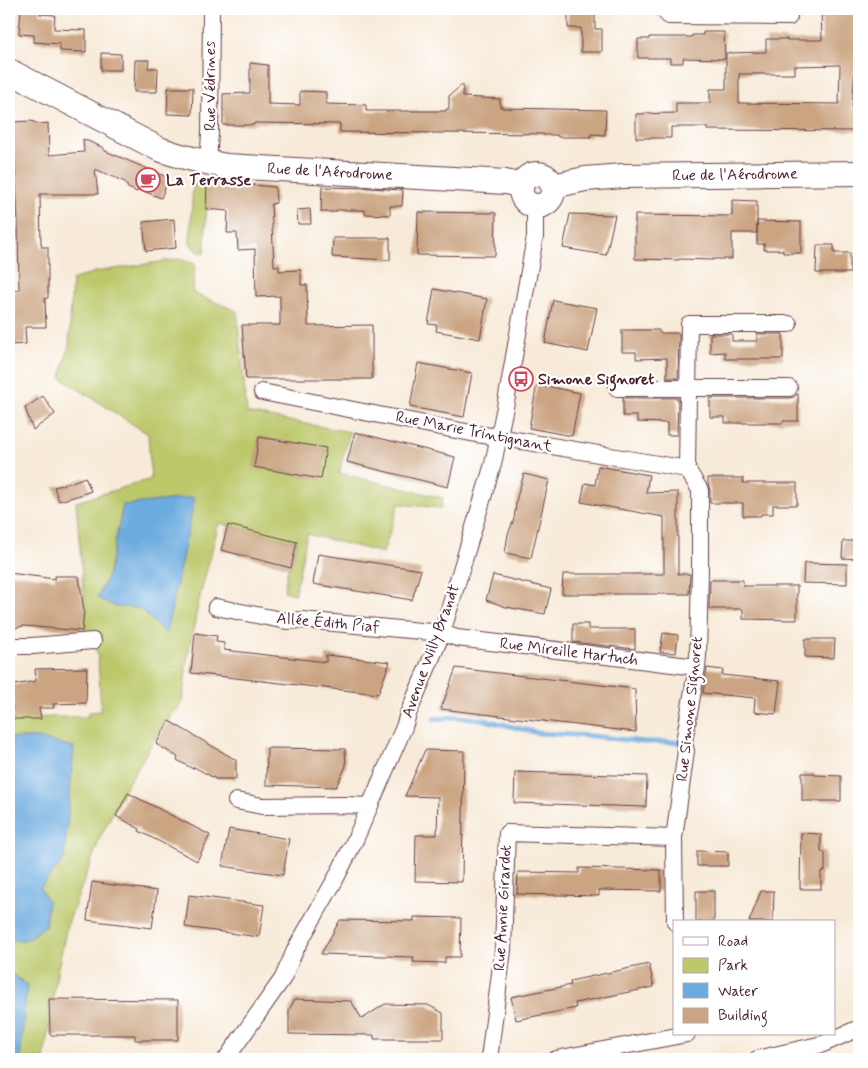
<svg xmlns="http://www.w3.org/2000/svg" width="868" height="1068" viewBox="0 0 868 1068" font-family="Mynerve,sans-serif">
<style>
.green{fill:#bcc86a;stroke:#83744a;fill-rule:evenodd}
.water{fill:#6cabdf;stroke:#5b6585}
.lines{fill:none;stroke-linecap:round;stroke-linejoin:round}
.stream{stroke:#6cabdf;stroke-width:5}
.building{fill:#cba482;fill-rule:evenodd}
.street-casing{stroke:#643d45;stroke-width:18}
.secondary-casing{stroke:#643d45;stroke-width:26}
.street{stroke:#fff;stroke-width:16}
.secondary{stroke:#fff;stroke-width:24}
.labels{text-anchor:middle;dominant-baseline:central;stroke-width:4.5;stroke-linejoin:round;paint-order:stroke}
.street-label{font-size:16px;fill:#4a1f2b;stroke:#fff}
.poi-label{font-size:16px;font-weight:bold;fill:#4a1f2b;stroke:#fff;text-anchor:start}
</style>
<rect width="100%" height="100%" fill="#fff"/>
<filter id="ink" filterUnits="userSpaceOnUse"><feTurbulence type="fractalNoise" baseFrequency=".02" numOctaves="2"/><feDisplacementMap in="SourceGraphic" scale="10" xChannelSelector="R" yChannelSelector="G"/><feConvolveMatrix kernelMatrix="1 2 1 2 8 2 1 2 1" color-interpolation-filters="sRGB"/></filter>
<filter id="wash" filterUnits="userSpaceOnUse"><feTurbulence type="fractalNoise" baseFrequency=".0096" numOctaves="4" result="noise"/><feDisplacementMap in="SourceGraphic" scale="20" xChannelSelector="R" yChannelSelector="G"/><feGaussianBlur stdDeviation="1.12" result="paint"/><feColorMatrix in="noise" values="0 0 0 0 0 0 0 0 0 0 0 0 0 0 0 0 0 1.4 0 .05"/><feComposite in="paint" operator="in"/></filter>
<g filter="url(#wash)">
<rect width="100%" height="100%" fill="#f7ead8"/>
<!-- green -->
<path class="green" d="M193,181H207L205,253L196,251L190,243Z
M179,259L195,264L193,293L237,311L247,413L350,432L339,473L443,498L441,508L399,504L383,553L307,534L295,594L284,591L288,567H291L297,542L219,523L199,600L188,655L182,704L172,715L156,737L125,788L100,838L67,926L57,973L44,1059H9V719L54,717H88V712L101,711L98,656L91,636L84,632L85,612L76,502L151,479L148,434L61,378L69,345L72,280L95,272ZM259,437L326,449L321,479L254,467Z"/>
<!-- water -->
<path class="water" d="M195,497L166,634L139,608L116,607L97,598L108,575L123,505Z
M9,738H38L74,747L64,859L40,888L48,901L45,926L26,940H9Z
M9,972L27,985L21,1045V1059H9Z"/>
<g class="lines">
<!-- stream -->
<path class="stream" d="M434,719L456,717L471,718L485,720L538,733L592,736L644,742H681"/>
</g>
<g id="blocks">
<!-- building -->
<path class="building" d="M21,9H40V14L55,15L54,29L86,30V52L60,51V44L34,42V35L19,34Z
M576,9H595V29H602V52H581V28H568V10H576Z
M821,9H859V68H855L852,109L859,110V131L707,130V127H671V138H636V114L676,113V103H710V89H726V53L766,52V39H787V40H822ZM840,65L839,104L739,103V74H795V66Z
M703,32H724L725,59L683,58V63H670V58H638V39H649V37H692V35H703Z
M101,53L121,54V70H101Z
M135,60H149L148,68H158L157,92H134Z
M250,63L268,65V104L300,105V91L326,92V104L366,105V111H446V109H449V96L463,84V97L500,99V107H503V108L606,110L605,135L591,134V137H558L557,135H543V134L340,132V124L254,123V125H223V94L250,93Z
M168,88H193L192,115L167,114Z
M31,121L39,124L48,123L49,155L84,152L83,139L104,148L103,150L169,178L161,198L138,189L137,192L128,188L125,182L95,169L98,194H40L41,244H42L41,247H48V298H45L46,327H25L26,344L9,345V291L19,290L18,223L14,143H13L12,122Z
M207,181L275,187L276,203L271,204L274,266H279V271L301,270V285H307L308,326L372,325V379H246L242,325H280V296L256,297L255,249L238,250L237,233H227L228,211L206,209Z
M322,187L369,188L403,190L402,206H390V215L365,214V210H336V212H321Z
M732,200L757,201V233H732V259H713V260L679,259V260L635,259V215L732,216Z
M310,209L311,224H298L297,210Z
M418,212L496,213L495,256L417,255Z
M570,214L615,215L606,255L563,248Z
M174,219L176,248L146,251L143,222Z
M757,221L801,222V253H783V250H764V244H757Z
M333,238H390V260L332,257Z
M817,245H834V253H850V273H816Z
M434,289L487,299L480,339L436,331L437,325L428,324Z
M553,300L597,308L588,352L545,343Z
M622,330H659V333H679L678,378H667V358L636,359V352H622Z
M710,334H732V341H757V334H783V359H725V352L710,353Z
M418,363L472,373L464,417L410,407Z
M537,384L580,393L572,436L529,428Z
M797,394H798V421H783V423H725V417H710V398H789L794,397Z
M43,396L55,414L33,430L25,408Z
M623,398H678L677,435H667V423L637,422V416H623Z
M355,432L455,457L448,487L347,462Z
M259,437L326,448L321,479L254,467Z
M598,466L649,475L646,493L678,492V574H690L689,594H562L563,574H664V517L581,502L585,483L595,485Z
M524,474L549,480L531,558L505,553L508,534L514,519L517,497Z
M85,477L91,491L77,496L59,501L54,487L70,483Z
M708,478H743V483H797V505H773V514H761V516H743V503H710V490L708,483Z
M228,525L297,542L291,568L221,550Z
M843,541H859V559L842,558Z
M318,554L421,570L412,600L313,584Z
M804,563L847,564V584L803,583Z
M9,573L55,579V576H79L84,612L82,631L24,626L9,629Z
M493,575L551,589L545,614L506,607L486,600Z
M710,580H743V586H797V620L743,619V609H709Z
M573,624H588V629H635V649L573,642Z
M195,633L217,636L216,642L224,643V650L326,662V655L390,662L378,694L191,673Z
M663,633L678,635L676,653L660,652Z
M805,639H835L834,658L805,657Z
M87,668L86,703L53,704L54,708H39L41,719H13L12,705H9V686L36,681L35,669Z
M456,668L635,689L636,732L441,709Z
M707,668L723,670L722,675L780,681L776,714L754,712L755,698L703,693Z
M169,721L236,760V779H216L194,767L193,769L177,760L178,757L156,744Z
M267,748L345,749L346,766L336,787L266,785Z
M425,750L464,751L462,882L415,881L416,835H437L438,797L405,796Z
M515,772L647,776L646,807L514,803Z
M802,773H815V775L841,776V801H802Z
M128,793L210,835L197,861L139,831L140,829L116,816Z
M229,829L289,839L283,875L222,866Z
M801,833L821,834V852H825V871H821V889H800Z
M697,851L728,852V866H697Z
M579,868L661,870V891L599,890V896L517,894L518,872L579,873Z
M92,882L157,891L152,928L87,920Z
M696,891H714V922H696Z
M761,891H774L773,922H749Z
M189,895L264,905L259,937L185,927Z
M414,917L461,918L460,957H445V963L413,962L414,957L321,954L340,920L414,921Z
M649,964L654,987L575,1003L576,1008L516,1020L511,997L571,985L570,981Z
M49,999L178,1000V1040H135V1035H50Z
M295,999L351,1001L362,1019L385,1004L428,1005L443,1013V1039H374V1035L289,1034V1010Z"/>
</g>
</g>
<g filter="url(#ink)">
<use href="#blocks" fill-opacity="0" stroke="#643d45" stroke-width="1"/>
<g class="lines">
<!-- street casing -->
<g class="street-casing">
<path id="street" d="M662,9L669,16L789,17V9
M208,163L210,133L211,9
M617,388H789
M262,392L476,434L498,437L687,469
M687,469L689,324H789
M216,607L287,621L302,620L442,633L457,638L697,667
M9,646H32L93,641
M236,801L262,806L344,805L370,806
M675,922L674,838L686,751L684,742L697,667L698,656L700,570V490L687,469
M226,1059L283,978L295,950L335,880L356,838L404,727L408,714L442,633L493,464L506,402L535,237V207
M489,1059L503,950L507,833L674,838
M556,1059L687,1034
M757,1059L823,1044L859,1028"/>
</g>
<!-- secondary casing -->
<g class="secondary-casing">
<path id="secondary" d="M9,71L159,149C181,157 203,162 227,166L506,182L521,186
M521 190a16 16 0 1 1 32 0a16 16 0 1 1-32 0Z
M553,186L585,179L623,176L859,173"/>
</g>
<!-- street -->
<use href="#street" class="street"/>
<!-- secondary -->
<use href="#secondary" class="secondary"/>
</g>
</g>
<!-- icons -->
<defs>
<g id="cafe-ring" transform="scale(1.25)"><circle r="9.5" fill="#fff" stroke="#d1495b" stroke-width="1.5"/><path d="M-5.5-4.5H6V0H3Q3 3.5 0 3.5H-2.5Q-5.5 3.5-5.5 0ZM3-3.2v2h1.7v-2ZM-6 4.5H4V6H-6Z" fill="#d1495b"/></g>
<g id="bus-ring" transform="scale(1.25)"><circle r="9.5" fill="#fff" stroke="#d1495b" stroke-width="1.5"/><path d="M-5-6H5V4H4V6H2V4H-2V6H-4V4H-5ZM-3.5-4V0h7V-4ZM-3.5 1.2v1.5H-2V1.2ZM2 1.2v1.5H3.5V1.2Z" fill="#d1495b"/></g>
</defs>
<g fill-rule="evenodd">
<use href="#cafe-ring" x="148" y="180"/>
<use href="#bus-ring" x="521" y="379"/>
</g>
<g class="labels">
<!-- street labels -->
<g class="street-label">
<text transform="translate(210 86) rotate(-90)">Rue Védrines</text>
<text transform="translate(330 172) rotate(3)">Rue de l'Aérodrome</text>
<text transform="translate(735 175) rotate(-1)">Rue de l'Aérodrome</text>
<text transform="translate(474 432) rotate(11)">Rue Marie Trintignant</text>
<text transform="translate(328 623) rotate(5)">Allée Édith Piaf</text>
<text transform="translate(431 651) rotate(-70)">Avenue Willy Brandt</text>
<text transform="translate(569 652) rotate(7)">Rue Mireille Hartuch</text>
<text transform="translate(690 709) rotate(-84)">Rue Simone Signoret</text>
<text transform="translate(503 908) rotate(-87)">Rue Annie Girardot</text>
</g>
<!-- poi labels -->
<g class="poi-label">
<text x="166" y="180">La Terrasse</text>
<text x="538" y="379">Simone Signoret</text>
</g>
</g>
<!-- margin -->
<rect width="868" height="1068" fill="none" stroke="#fff" stroke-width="30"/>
<!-- legend -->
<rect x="673" y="920" width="162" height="115" fill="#ffffff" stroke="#b7a5aa"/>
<rect x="683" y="937" width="25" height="8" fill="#ffffff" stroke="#b7a5aa"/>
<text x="718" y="946" font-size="15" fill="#4a1f2b">Road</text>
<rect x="683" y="958" width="25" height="15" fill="#bcc86a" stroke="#b7a5aa"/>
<text x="718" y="970" font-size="15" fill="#4a1f2b">Park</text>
<rect x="683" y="983" width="25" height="15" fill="#6cabdf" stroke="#b7a5aa"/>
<text x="718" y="996" font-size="15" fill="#4a1f2b">Water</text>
<rect x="683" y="1008" width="25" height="15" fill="#cba482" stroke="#b7a5aa"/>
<text x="718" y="1020" font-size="15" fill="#4a1f2b">Building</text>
</svg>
